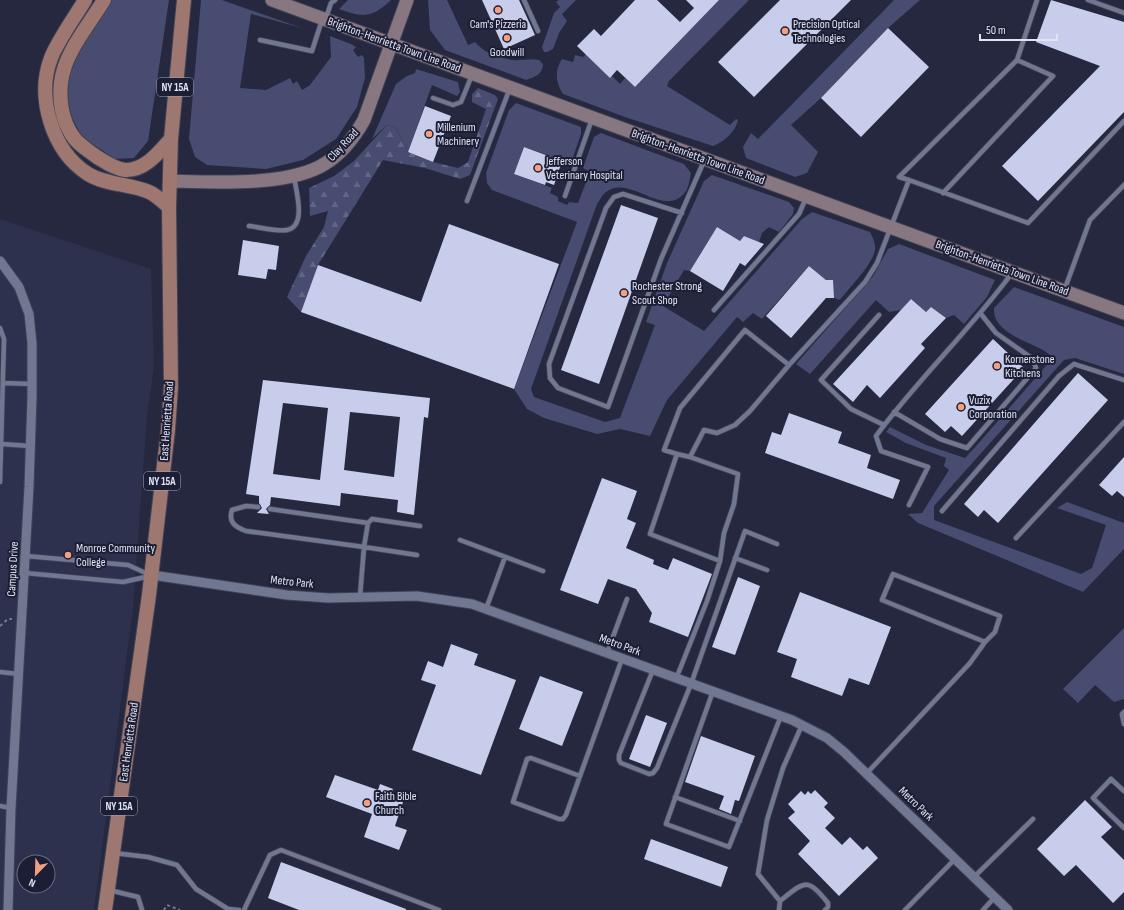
<svg xmlns="http://www.w3.org/2000/svg" width="1124" height="910" viewBox="0 0 1124 910" font-family="'Sofia Sans Condensed',sans-serif">
<style>
.built{fill:#2d314e;fill-rule:evenodd}
.grass{fill:#474c70}
.forest{fill:url(#forest-firs)}
.building{fill:#c7cdeb;fill-rule:evenodd}
.lines{fill:none;stroke-linecap:round;stroke-linejoin:round}
.lane-casing{stroke:#404356;stroke-width:6}
.street-casing{stroke:#404356;stroke-width:11}
.secondary-casing{stroke:#404356;stroke-width:15}
.primary-casing{stroke:#404356;stroke-width:16}
.path{stroke:#787b8f;stroke-width:2;stroke-dasharray:3 3;stroke-linecap:butt}
.lane{stroke:#717691;stroke-width:4.5}
.street{stroke:#717691;stroke-width:9}
.secondary{stroke:#887781;stroke-width:13}
.primary{stroke:#9f7771;stroke-width:14}
.poi-dot{fill:#f2a080;stroke:#1b1e34;stroke-width:1.5}
.labels{text-anchor:middle;dominant-baseline:central;stroke-width:4;stroke-linejoin:round;paint-order:stroke}
.shield{fill:#1b1e34;stroke:#a5a8b9;stroke-width:1}
.shield-label{font-size:11px;font-weight:bold;fill:#e0e3f2}
.poi-label{font-size:12px;fill:#e0e3f2;stroke:#1b1e34;text-anchor:start}
.street-label{font-size:12px;fill:#e0e3f2;stroke:#1b1e34}
</style>
<defs>
<pattern id="forest-firs" width="22" height="20" patternUnits="userSpaceOnUse"><rect width="22" height="20" fill="#474c70"/><path d="M5 1l3.5 6h-7zM16 11l3.5 6h-7z" fill="#616685"/></pattern>
</defs>
<rect width="100%" height="100%" fill="#25283f"/>
<!-- built -->
<path class="built" d="M0,219L151,269L154,367L147,415L133,608L94,910H0ZM24,862H48V886H24Z"/>
<!-- grass -->
<path class="grass" d="M110,0H169L148,141L134,158L115,159L82,137L67,108L66,74L81,45Z
M201,0H222L302,28L251,14L240,88L266,90L290,78L293,84L297,81L302,90L310,85L331,57L330,36L351,44L356,47L353,50L358,57L362,55L364,58L365,78L357,107L336,139L303,160L266,169L207,165L195,157L189,139Z
M348,0H391C372,18 363,18 339,9Z
M428,0H447L468,45L475,42C484,53 499,58 513,60C521,61 530,58 539,60L543,64C543,74 535,77 526,80L445,50L430,30Z
M559,0H576L562,14L567,21L559,33L553,49L547,52H544L542,47L554,13L560,7L556,2Z
M719,0H749L669,81L667,86L730,125L736,119L738,120C736,131 724,142 713,146L625,117L563,94C556,83 554,71 562,59L573,62L575,55L583,57L586,54L610,77L612,76L620,84L625,78L635,87Z
M894,0H920L888,28L821,98L791,125L818,152L807,173L795,177L746,158L743,147L751,133L758,139Z
M416,69L458,82L460,92L457,96L432,85L408,152L396,128L387,125L372,139L396,84L407,76L415,73Z
M516,103L581,127V134L571,163L524,147L514,174L552,188L550,193L558,197V201L567,205L569,202L578,203L590,172L583,168L594,137L601,133L684,164L691,173C690,178 689,186 686,191C665,221 630,173 606,192C603,194 600,200 597,204L531,389L534,397L605,422L620,418L655,325L646,322L667,263L704,181L712,175L789,202L794,208L793,214L779,232L769,227L762,233L759,242L744,236L740,241L717,227L690,271L684,270L663,306L704,331L802,219L812,212L870,232C873,238 876,244 875,250C873,264 849,288 840,300L834,298L826,280L809,266L762,319L753,313L743,322L737,317L667,400L650,436L620,429L597,434L544,418L527,409L514,389L577,222L492,190L487,183L486,173L509,110Z
M899,244L995,280L987,297L964,324L954,315L946,318L931,307L926,312L911,299L901,310L889,312L876,300L810,374L796,364L873,276L888,249Z
M1014,287L1124,327V374L1075,358L1064,360L934,506V520L1081,574L1092,568L1106,525L1057,508L1067,502L1124,523V549L1083,592L918,523L908,514L922,513L949,470L944,466L946,458L906,443L886,432L890,427L926,445L965,458L977,445L1051,360L1050,355L1043,350C1026,341 992,331 994,308Z
M1124,628V699L1114,702L1095,685L1078,703L1063,689Z"/>
<!-- forest -->
<path class="forest" d="M478,88L495,95L498,99L470,175L460,179L425,168L383,160L318,265L301,312L287,297L306,256L324,227L328,211L310,216L309,188L334,176L354,161L387,125L396,128L408,152L433,162L458,168L468,162L486,109L472,102V94Z"/>
<!-- building -->
<path class="building" d="M482,0H519L535,35L504,49Z
M635,0H657L680,22L694,8L686,0H719L635,87L617,70L610,78L577,46L594,29L601,36Z
M780,0H851L754,97L718,62Z
M1051,0L1124,22V112L1038,201L1002,166L1100,66L1036,42Z
M888,28L929,67L861,137L821,98Z
M425,106L451,116L433,162L408,152Z
M524,147L562,161L554,185L546,182L545,185L514,174Z
M621,205L658,218L599,384L561,370Z
M449,224L559,264L514,389L301,312L318,265L421,302Z
M717,227L740,241L744,236L764,244L745,266L740,263L723,291L690,271Z
M243,240L279,246L276,270L268,269L266,279L238,275Z
M809,266L826,280H833L834,298H826L791,338L766,316Z
M911,299L926,312L931,307L946,318L921,344L925,348L880,398L867,385L853,402L833,384Z
M993,339L1024,368L962,436L951,426L945,432L925,414Z
M1078,373L1108,400L998,523L984,510L978,517L964,504Z
M263,380L430,398L428,418L424,417L414,515L397,512L398,500L341,493L340,506L271,497L270,505L266,509L269,514L257,513L262,508L259,503V496L246,494ZM283,403L328,408L320,480L273,474ZM350,412L400,417L394,477L344,470Z
M789,413L842,432L838,443L871,455L867,468L900,480L893,499L765,453L772,432L781,435Z
M1124,457V497L1117,491L1112,496L1099,485Z
M602,478L637,491L627,519L636,523L626,548L654,560L653,564L668,570L673,558L712,574L688,637L649,622L652,613L636,589L608,579L598,604L560,590Z
M738,577L760,586L735,655L712,647Z
M800,592L891,627L869,685L849,678L842,696L791,677L797,659L777,652Z
M451,644L478,654L474,665L516,680L481,775L412,750L436,685L421,680L428,661L443,667Z
M540,676L583,692L562,746L519,729Z
M646,715L667,723L650,767L629,759Z
M701,736L755,756L739,801L735,800L731,814L719,809L724,796L685,782Z
M335,775L378,790L380,784L393,789L391,795L394,796L393,799L403,802L395,826L407,830L399,850L364,837L372,814L326,797Z
M815,790L828,803L824,807L835,818L825,828L842,845L850,837L863,850L867,846L878,858L839,896L798,854L810,841L788,818L795,812L788,804L801,791L805,795L808,791L811,794Z
M1085,800L1112,827L1101,837L1124,860V892L1113,903L1076,865L1064,876L1037,849Z
M651,839L728,867L721,887L644,859Z
M281,862L406,909V910H299L268,898Z"/>
<g class="lines">
<!-- lane casing -->
<g class="lane-casing">
<path id="lane" d="M524,0L538,31
M1088,0L1124,13
M326,18L331,3L335,0
M260,40L312,51L322,20
M433,98L453,105L461,102L472,75
M909,180L899,177L1017,60
M943,193L1053,76L1017,60L1037,0
M565,196L592,119
M467,201L510,88
M682,213L623,194L614,197L606,208L549,364L550,378L558,388L608,407L661,259L704,161
M249,226C260,227 276,232 287,230C307,226 296,191 294,177
M1064,291L1090,220L1124,185
M714,310L799,214L806,198
M879,315L821,380L851,409L884,425
M0,328L4,339L0,482
M3,383L32,384
M894,412L940,439L967,448L1036,368L1033,359L996,333L981,314
M2,444L30,446
M677,454L664,450L680,408L745,330L789,365
M690,457L677,454L650,534L720,561
M909,505L928,467L881,451L876,436C918,379 970,330 1012,273
M258,507L246,506L232,510C228,522 235,527 246,531L364,547L360,596
M270,509L368,523
M942,511L1059,376L1074,364L1124,380
M1016,538L1124,422
M460,540L543,571
M417,555L364,547L368,523L372,519L420,526
M26,556L128,565L150,575
M735,558L767,570
M25,573L123,582L150,576
M486,609L505,557
M607,653L627,599
M653,670L619,755V760L621,763L649,774L653,773L657,768L691,684L745,531L777,544
M0,672L19,674
M676,679L707,601L720,561L724,533L734,504L738,474L690,457L704,430L717,433L735,425L750,411L789,365L865,282L877,263L909,180L1028,223L1124,121
M713,691L666,824L729,847L781,716
M1124,712L1122,714L1124,724
M867,773L970,663L985,642L882,600L893,574L1000,616L995,632L985,642
M580,776L531,758L527,759L513,802L559,819H563L566,815L622,659
M1124,791L1111,779L1093,798L1124,828
M675,797L740,821
M0,806L11,808
M114,853L148,857L177,865L196,889L228,909L239,910
M974,877L1033,819
M109,890L138,897L142,910
M780,901L758,874L767,820L783,768L802,725
M244,910L270,855L281,850L439,910
M779,910L780,901C805,881 807,877 828,903V907L825,910
M905,910L955,859
M983,910L995,897"/>
</g>
<!-- street casing -->
<g class="street-casing">
<path id="street" d="M0,261L19,287L29,314L32,343V397L29,487L11,808L8,910
M152,575L287,595L328,598L417,596L472,604L792,720L827,738L844,752L1008,910"/>
</g>
<!-- secondary casing -->
<g class="secondary-casing">
<path id="secondary" d="M272,0L1124,313
M170,181C213,182 290,187 326,163C342,153 355,136 364,120L407,0"/>
</g>
<!-- primary casing -->
<g class="primary-casing">
<path id="primary" d="M85,0C75,17 58,40 51,58C36,97 52,151 88,174C106,185 130,184 149,192C156,195 163,202 169,207
M104,0C89,25 64,53 61,83C59,100 62,120 72,135C77,144 89,151 97,157C105,162 115,169 125,170C145,171 159,152 171,139
M105,910L149,595L168,430L171,387L169,207L171,139L184,0"/>
</g>
<!-- path -->
<path class="path" d="M0,626L8,619H12
M164,910L167,905L180,910"/>
<!-- lane -->
<use href="#lane" class="lane"/>
<!-- street -->
<use href="#street" class="street"/>
<!-- secondary -->
<use href="#secondary" class="secondary"/>
<!-- primary -->
<use href="#primary" class="primary"/>
</g>
<!-- markers -->
<g class="poi-dot">
<circle cx="498" cy="10" r="4"/>
<circle cx="785" cy="31" r="4"/>
<circle cx="507" cy="38" r="4"/>
<circle cx="429" cy="134" r="4"/>
<circle cx="538" cy="168" r="4"/>
<circle cx="624" cy="293" r="4"/>
<circle cx="997" cy="366" r="4"/>
<circle cx="961" cy="407" r="4"/>
<circle cx="68" cy="555" r="4"/>
<circle cx="367" cy="803" r="4"/>
</g>
<g class="labels">
<!-- shield labels -->
<g class="shield">
<rect x="157" y="78" width="36" height="18" rx="3"/>
<rect x="144" y="472" width="36" height="18" rx="3"/>
<rect x="101" y="797" width="36" height="18" rx="3"/>
</g>
<g class="shield-label">
<text x="175" y="87">NY 15A</text>
<text x="162" y="481">NY 15A</text>
<text x="119" y="806">NY 15A</text>
</g>
<!-- poi labels -->
<g class="poi-label">
<text x="498" y="24" text-anchor="middle">Cam's Pizzeria</text>
<text x="793" y="24">Precision Optical<tspan x="793" dy="14">Technologies</tspan></text>
<text x="507" y="52" text-anchor="middle">Goodwill</text>
<text x="437" y="127">Millenium<tspan x="437" dy="14">Machinery</tspan></text>
<text x="546" y="161">Jefferson<tspan x="546" dy="14">Veterinary Hospital</tspan></text>
<text x="632" y="286">Rochester Strong<tspan x="632" dy="14">Scout Shop</tspan></text>
<text x="1005" y="359">Kornerstone<tspan x="1005" dy="14">Kitchens</tspan></text>
<text x="969" y="400">Vuzix<tspan x="969" dy="14">Corporation</tspan></text>
<text x="76" y="548">Monroe Community<tspan x="76" dy="14">College</tspan></text>
<text x="375" y="796">Faith Bible<tspan x="375" dy="14">Church</tspan></text>
</g>
<!-- street labels -->
<g class="street-label">
<text transform="translate(394 45) rotate(20)">Brighton-Henrietta Town Line Road</text>
<text transform="translate(343 145) rotate(-47)">Clay Road</text>
<text transform="translate(698 157) rotate(20)">Brighton-Henrietta Town Line Road</text>
<text transform="translate(1002 268) rotate(20)">Brighton-Henrietta Town Line Road</text>
<text transform="translate(167 421) rotate(-86)">East Henrietta Road</text>
<text transform="translate(13 569) rotate(-87)">Campus Drive</text>
<text transform="translate(292 582) rotate(6)">Metro Park</text>
<text transform="translate(620 645) rotate(20)">Metro Park</text>
<text transform="translate(129 742) rotate(-82)">East Henrietta Road</text>
<text transform="translate(916 804) rotate(44)">Metro Park</text>
</g>
</g>
<!-- north arrow -->
<g transform="translate(36 874) rotate(203)"><circle r="19" fill="#1b1e34" stroke="#6a6d80"/>
<path d="M0-3L7 15L0 10L-7 15Z" fill="#f2a080"/>
<text y="-6" font-size="11" font-weight="bold" text-anchor="middle" fill="#e0e3f2">N</text>
</g>
<!-- scale -->
<path d="M980 34v6h77v-6" fill="none" stroke="#e0e3f2" stroke-width="2"/>
<text x="986" y="34" font-size="12" fill="#e0e3f2" stroke="#1b1e34" stroke-width="3" paint-order="stroke">50 m</text>
</svg>
